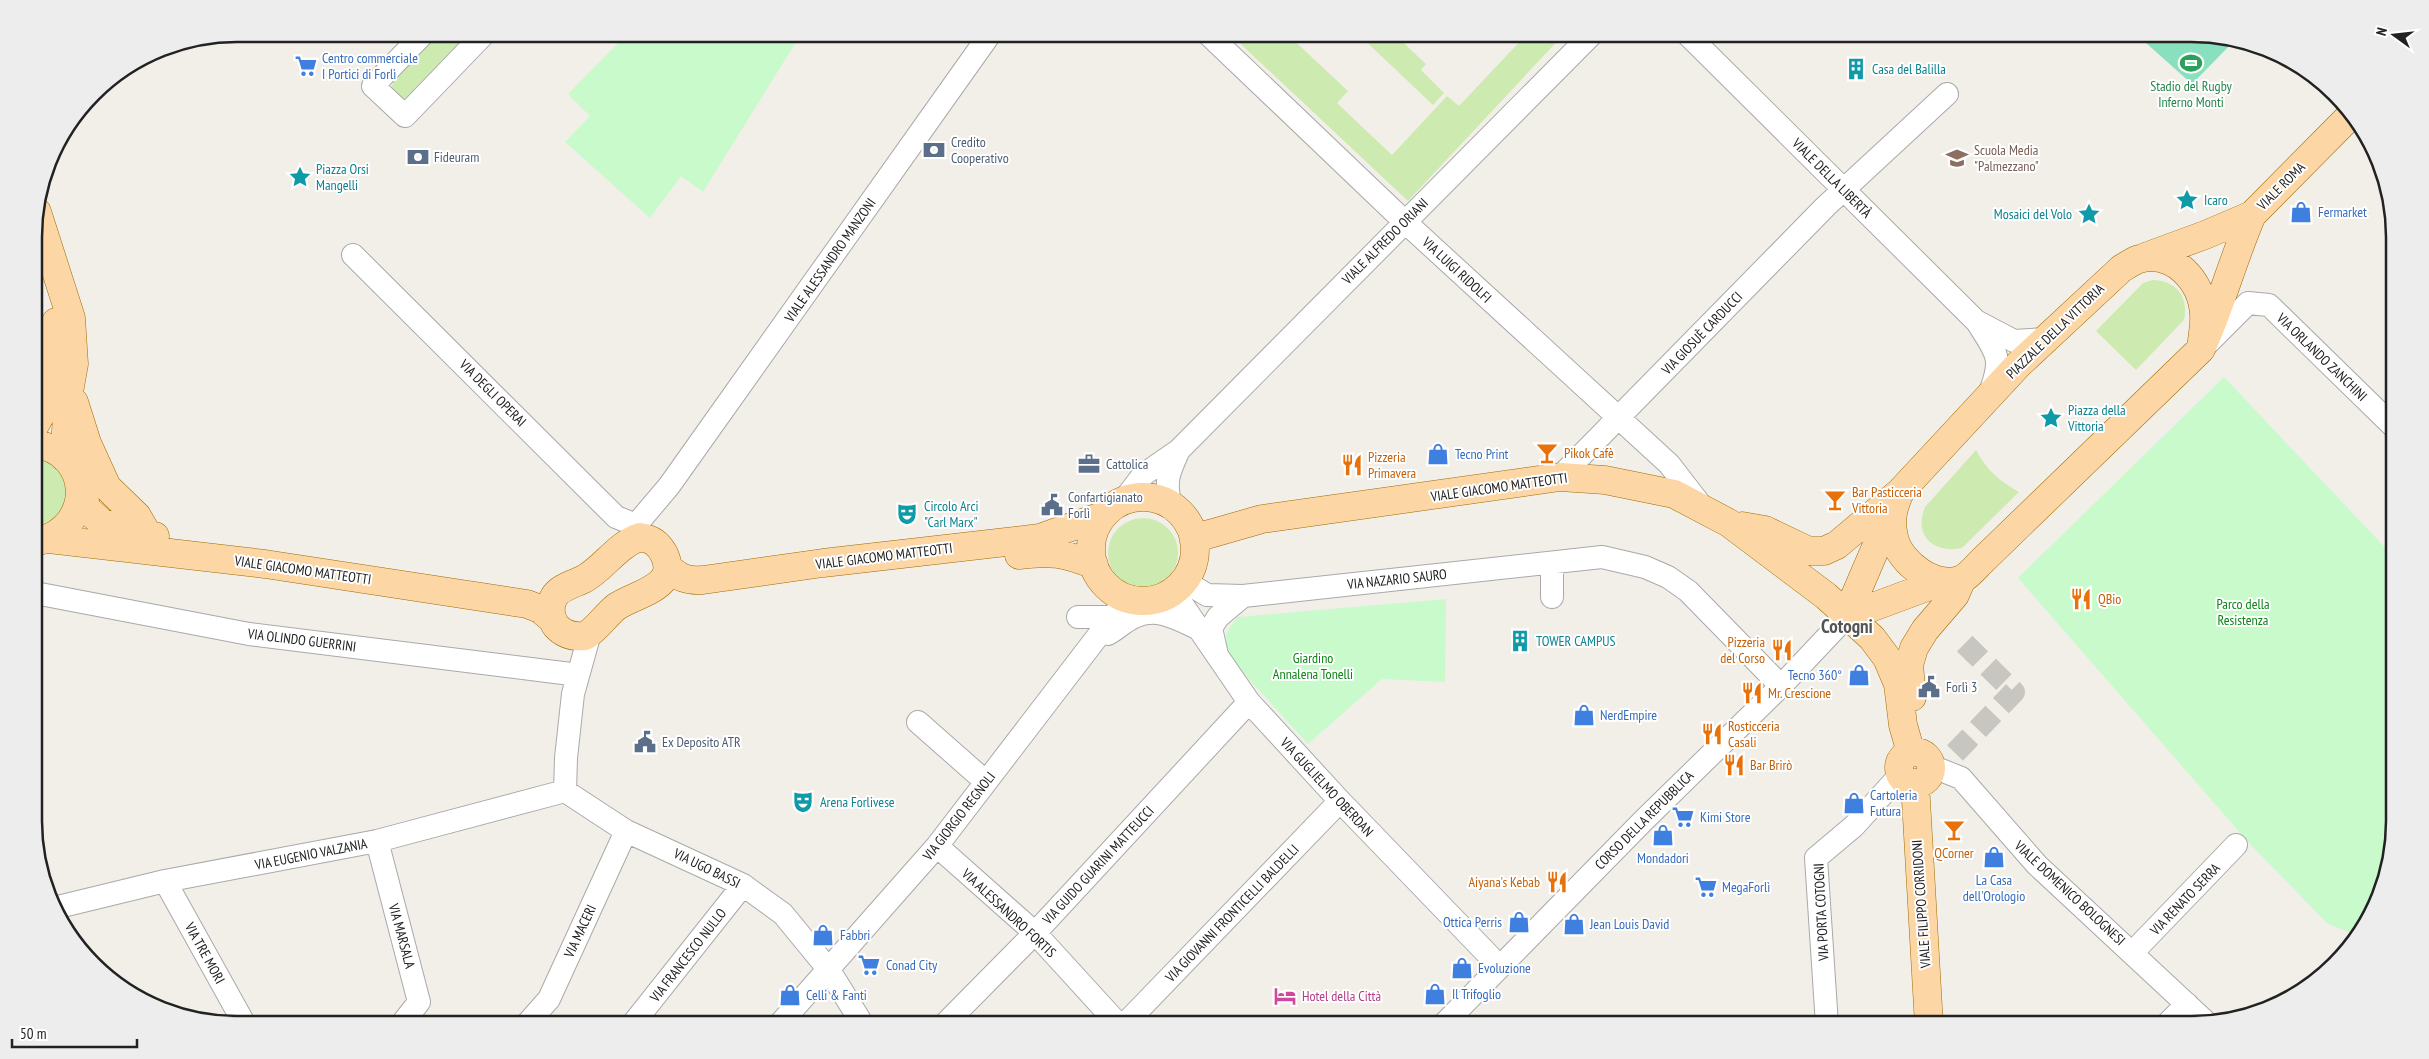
<svg xmlns="http://www.w3.org/2000/svg" width="2429" height="1059" viewBox="0 0 2429 1059" font-family="'PT Sans Narrow',sans-serif">
<style>
.grass{fill:#cdebb0}
.park{fill:#c8facc}
.pitch{fill:#88e0be}
.lines{fill:none;stroke-linecap:round;stroke-linejoin:round}
.minor-tunnel{stroke:#c8c6c1;stroke-width:22;stroke-dasharray:22 11;stroke-linecap:butt}
.minor-casing{stroke:#a9a9a9;stroke-width:24}
.major-casing{stroke:#a06b00;stroke-width:29}
.minor{stroke:#fff;stroke-width:22}
.major{stroke:#fcd6a4;stroke-width:28}
.labels{text-anchor:middle;dominant-baseline:central;stroke-width:4;stroke-linejoin:round;paint-order:stroke}
.shop-label{font-size:14px;fill:#366cbe;stroke:#fff;text-anchor:start}
.culture-label{font-size:14px;fill:#0d838f;stroke:#fff;text-anchor:start}
.leisure-label{font-size:14px;fill:#27864d;stroke:#fff}
.service-label{font-size:14px;fill:#4e5e75;stroke:#fff;text-anchor:start}
.education-label{font-size:14px;fill:#785e54;stroke:#fff;text-anchor:start}
.street-label{font-size:14px;fill:#222;stroke:#fff}
.food-label{font-size:14px;fill:#c56008;stroke:#fff;text-anchor:start}
.park-label{font-size:14px;fill:#0c8416;stroke:#fff}
.hotel-label{font-size:14px;fill:#b23c85;stroke:#fff;text-anchor:start}
.district-label{font-size:19px;font-weight:bold;fill:#555;stroke:#fff}
.rim{fill:none;stroke:#222;stroke-width:2.5}
</style>
<rect width="100%" height="100%" fill="#f2efe9"/>
<!-- grass -->
<path class="grass" d="M439,34H474L408,100L397,97L390,91L395,78Z
M1230,34H1287L1348,91L1337,103L1392,155L1447,96L1459,106L1527,34H1564L1408,201Z
M1358,34H1394L1426,64L1421,70L1444,93L1433,105Z
M2153,280C2177,281 2189,297 2184,320L2136,370L2096,331L2143,283Z
M1976,450C1987,470 1999,481 2019,492L1962,548C1934,554 1913,536 1925,507Z
M35,458C63,462 79,497 56,519C51,524 41,526 35,528Z
M1108 553a35 35 0 1 1 70 0a35 35 0 1 1-70 0Z"/>
<!-- park -->
<path class="park" d="M627,34H801L703,192L681,176L650,218L565,142L590,116L568,94Z
M2224,377L2395,558V822L2380,899L2359,936L2328,924L2249,843L2018,578Z
M1446,599L1445,682L1382,679L1308,744L1229,657C1224,636 1224,633 1238,617Z"/>
<!-- pitch -->
<path class="pitch" d="M2136,34H2192L2233,42L2192,84Z"/>
<g class="lines">
<!-- minor-tunnel -->
<path class="minor-tunnel" d="M1955,753L2014,692L1962,641"/>
<!-- minor casing -->
<g class="minor-casing">
<path id="minor" d="M423,34L373,86L405,116L484,34
M1208,34L1404,221L1669,464L1703,508
M1687,34L1977,322C1997,354 2004,357 1989,395
M353,255L616,517L636,525
M1978,322L2014,341L2045,339
M2204,347L2248,303L2269,305L2394,427
M1560,477L1826,206L1947,94
M1124,500L1143,475L1179,450L1592,34
M1171,505C1164,481 1169,472 1179,450
M629,541L636,525L669,486L990,34
M1184,581L1207,595L1243,596
M1173,591L1249,702L1340,801L1500,967
M35,593L249,634L571,674
M1552,597V563
M1078,617H1113
M1108,634C1117,629 1125,621 1134,617C1157,606 1178,619 1199,629
M1217,655L1211,628L1218,617L1243,596L1602,557L1645,567L1668,577L1688,591L1781,686
M918,722L986,782
M1931,766L1961,778L2037,865L2208,1024
M565,791L626,831L743,885L783,914L829,970L863,1025
M565,791L566,758L573,694L590,633
M377,841L419,1002L401,1025
M937,846L1035,933L1119,1025
M165,881L245,1025
M54,908L165,881L377,841L565,791
M2133,952L2236,845
M526,1025L549,999L626,831
M632,1025L743,885
M779,1025L937,846L1127,598
M944,1025L1035,933L1249,702
M1124,1025L1340,801
M1443,1025L1644,820L1781,686L1846,617
M1827,1025L1816,858L1854,826L1901,774
M2166,1025L2187,1004"/>
</g>
<!-- major casing -->
<g class="major-casing">
<path id="major" d="M37,212L71,318L74,364L69,392L64,457
M2145,257L2205,235L2252,215L2353,113
M2201,349C2202,338 2205,325 2204,314C2202,281 2174,250 2139,259C2133,261 2126,266 2121,269L2019,364L1900,492C1893,507 1890,520 1894,537C1899,563 1938,592 1964,578C1970,574 1976,567 1981,562L2201,349C2221,305 2233,259 2252,215
M74,402L87,443L107,487L137,516L148,535
M35,425L46,405L55,357L56,322
M35,444C93,452 95,527 39,541
M78,479L87,509L102,523L155,536
M1091 549a52 52 0 1 1 104 0a52 52 0 1 1-104 0Z
M1742,526L1765,530L1809,551H1824L1837,545L1900,492
M640,537C652,539 658,543 664,554C680,588 636,593 616,607C605,616 597,629 585,636C574,637 564,635 556,626C550,618 549,606 554,597C560,587 574,584 584,579C605,567 617,545 640,537Z
M49,539L265,564L527,604L540,609L553,620
M1194,541L1206,535L1262,519L1560,477L1605,480L1674,494L1729,523L1826,596L1872,638L1887,658L1898,684L1903,725L1911,753
M1019,555C1051,551 1064,553 1094,565
M668,567C679,578 687,581 703,580L823,563L1040,538L1102,516
M1846,617L1891,512
M1846,617L1943,581
M1912,697L1909,665L1914,648L1925,630L1955,595L1962,579
M1899 768a16 16 0 1 1 32 0a16 16 0 1 1-32 0Z
M1915,783L1929,1025"/>
</g>
<!-- minor -->
<use href="#minor" class="minor"/>
<!-- major -->
<use href="#major" class="major"/>
</g>
<!-- icons -->
<defs>
<g id="stadium-bare" transform="scale(1.725)"><path d="M0-5a6.5 5 0 1 0 0 10a6.5 5 0 1 0 0-10ZM-3.5-1.8h7v3.6h-7Z" fill="#2e9e5b" stroke="#fff" stroke-width="2.5" paint-order="stroke"/></g>
<g id="supermarket-bare" transform="scale(1.725)"><path d="M-6-5.5h2.5l.6 2H6L4.5 2H-2.5L-4.4-4H-6ZM-1.5 3.2a1.3 1.3 0 1 0 .1 0ZM3 3.2a1.3 1.3 0 1 0 .1 0Z" fill="#3f7fe0" stroke="#fff" stroke-width="2.5" paint-order="stroke"/></g>
<g id="building-bare" transform="scale(1.725)"><path d="M-4-6H4V6H1V3H-1V6H-4ZM-2.5-4.3h1.7v1.8h-1.7ZM.8-4.3h1.7v1.8H.8ZM-2.5-1h1.7V.8h-1.7ZM.8-1h1.7V.8H.8Z" fill="#0f9aa8" stroke="#fff" stroke-width="2.5" paint-order="stroke"/></g>
<g id="bank-bare" transform="scale(1.725)"><path d="M-6-4H6V4H-6ZM0-2.3a2.3 2.3 0 1 0 0 4.6a2.3 2.3 0 1 0 0-4.6Z" fill="#5c6f8a" stroke="#fff" stroke-width="2.5" paint-order="stroke"/></g>
<g id="university-bare" transform="scale(1.725)"><path d="M0-5L7-2L0 1L-7-2ZM-4 1L0 2.5L4 1V4Q0 6-4 4Z" fill="#8d6e63" stroke="#fff" stroke-width="2.5" paint-order="stroke"/></g>
<g id="sight-bare" transform="scale(1.725)"><path d="M0-6L1.8-2.2L6-1.7L2.9 1.2L3.7 5.4L0 3.3L-3.7 5.4L-2.9 1.2L-6-1.7L-1.8-2.2Z" fill="#0f9aa8" stroke="#fff" stroke-width="2.5" paint-order="stroke"/></g>
<g id="shop-bare" transform="scale(1.725)"><path d="M-5-2.5h2.3a2.7 3.5 0 0 1 5.4 0H5L5.5 6h-11ZM-1.5-2.5h3a1.5 2.3 0 0 0-3 0Z" fill="#3f7fe0" stroke="#fff" stroke-width="2.5" paint-order="stroke"/></g>
<g id="bar-bare" transform="scale(1.725)"><path d="M-6-5H6L.8 .8V4.5H3.5V6h-7V4.5H-.8V.8Z" fill="#e8710a" stroke="#fff" stroke-width="2.5" paint-order="stroke"/></g>
<g id="office-bare" transform="scale(1.725)"><path d="M-6-3h4V-5.5h4V-3h4V5H-6ZM-1-4.5V-3h2v-1.5ZM-6 0V1H6V0Z" fill="#5c6f8a" stroke="#fff" stroke-width="2.5" paint-order="stroke"/></g>
<g id="restaurant-bare" transform="scale(1.725)"><path d="M-5-6h1v4h1v-4h1v4h1v-4h1v5L-1.5 .5V6h-2V.5L-5-1ZM5-6V6H3V1.5H1.5Q1.5-4 5-6Z" fill="#e8710a" stroke="#fff" stroke-width="2.5" paint-order="stroke"/></g>
<g id="civic-bare" transform="scale(1.725)"><path d="M-.6-6.5H3V-4.5H.6V-3L4-1V1h2V6H-6V1h2V-1L-.6-3ZM-1.2 2.5V6h2.4V2.5Z" fill="#5c6f8a" stroke="#fff" stroke-width="2.5" paint-order="stroke"/></g>
<g id="theatre-bare" transform="scale(1.725)"><path d="M-5-5.5Q0-4 5-5.5V0Q5 5 0 6Q-5 5-5 0ZM-3.3-2.5H-1v1.5H-3.3ZM1-2.5H3.3v1.5H1ZM-2.8 1Q0 5.5 2.8 1Z" fill="#0f9aa8" stroke="#fff" stroke-width="2.5" paint-order="stroke"/></g>
<g id="hotel-bare" transform="scale(1.725)"><path d="M-6-4.5h1.5V1H6V5H4.5V3h-9V5H-6ZM-4 0a1.8 1.8 0 1 1 3.6 0ZM.5 0V-2.5h3Q6-2.5 6 0Z" fill="#d1479c" stroke="#fff" stroke-width="2.5" paint-order="stroke"/></g>
</defs>
<g fill-rule="evenodd">
<use href="#stadium-bare" x="2191" y="63"/>
<use href="#supermarket-bare" x="306" y="66"/>
<use href="#building-bare" x="1856" y="69"/>
<use href="#bank-bare" x="934" y="150"/>
<use href="#bank-bare" x="418" y="157"/>
<use href="#university-bare" x="1957" y="158"/>
<use href="#sight-bare" x="300" y="177"/>
<use href="#sight-bare" x="2187" y="200"/>
<use href="#shop-bare" x="2301" y="212"/>
<use href="#sight-bare" x="2089" y="214"/>
<use href="#sight-bare" x="2051" y="418"/>
<use href="#bar-bare" x="1547" y="453"/>
<use href="#shop-bare" x="1438" y="454"/>
<use href="#office-bare" x="1089" y="464"/>
<use href="#restaurant-bare" x="1352" y="465"/>
<use href="#bar-bare" x="1835" y="500"/>
<use href="#civic-bare" x="1052" y="505"/>
<use href="#theatre-bare" x="907" y="514"/>
<use href="#restaurant-bare" x="2081" y="599"/>
<use href="#building-bare" x="1520" y="641"/>
<use href="#restaurant-bare" x="1782" y="650"/>
<use href="#shop-bare" x="1859" y="675"/>
<use href="#civic-bare" x="1929" y="687"/>
<use href="#restaurant-bare" x="1752" y="693"/>
<use href="#shop-bare" x="1584" y="715"/>
<use href="#restaurant-bare" x="1712" y="734"/>
<use href="#civic-bare" x="645" y="742"/>
<use href="#restaurant-bare" x="1734" y="765"/>
<use href="#theatre-bare" x="803" y="802"/>
<use href="#shop-bare" x="1854" y="803"/>
<use href="#supermarket-bare" x="1683" y="817"/>
<use href="#bar-bare" x="1954" y="830"/>
<use href="#shop-bare" x="1663" y="835"/>
<use href="#shop-bare" x="1994" y="857"/>
<use href="#restaurant-bare" x="1557" y="882"/>
<use href="#supermarket-bare" x="1706" y="887"/>
<use href="#shop-bare" x="1519" y="922"/>
<use href="#shop-bare" x="1574" y="924"/>
<use href="#shop-bare" x="823" y="935"/>
<use href="#supermarket-bare" x="869" y="965"/>
<use href="#shop-bare" x="1462" y="968"/>
<use href="#shop-bare" x="1435" y="994"/>
<use href="#shop-bare" x="790" y="995"/>
<use href="#hotel-bare" x="1285" y="996"/>
</g>
<g class="labels">
<!-- shop labels -->
<g class="shop-label">
<text x="322" y="58">Centro commerciale<tspan x="322" dy="16">I Portici di Forlì</tspan></text>
<text x="2318" y="212">Fermarket</text>
<text x="1455" y="454">Tecno Print</text>
<text x="1842" y="675" text-anchor="end">Tecno 360°</text>
<text x="1600" y="715">NerdEmpire</text>
<text x="1870" y="795">Cartoleria<tspan x="1870" dy="16">Futura</tspan></text>
<text x="1700" y="817">Kimi Store</text>
<text x="1663" y="858" text-anchor="middle">Mondadori</text>
<text x="1994" y="880" text-anchor="middle">La Casa<tspan x="1994" dy="16">dell'Orologio</tspan></text>
<text x="1722" y="887">MegaForlì</text>
<text x="1502" y="922" text-anchor="end">Ottica Perris</text>
<text x="1590" y="924">Jean Louis David</text>
<text x="840" y="935">Fabbri</text>
<text x="886" y="965">Conad City</text>
<text x="1478" y="968">Evoluzione</text>
<text x="1452" y="994">Il Trifoglio</text>
<text x="806" y="995">Celli &amp; Fanti</text>
</g>
<!-- culture labels -->
<g class="culture-label">
<text x="1872" y="69">Casa del Balilla</text>
<text x="316" y="169">Piazza Orsi<tspan x="316" dy="16">Mangelli</tspan></text>
<text x="2204" y="200">Icaro</text>
<text x="2072" y="214" text-anchor="end">Mosaici del Volo</text>
<text x="2068" y="410">Piazza della<tspan x="2068" dy="16">Vittoria</tspan></text>
<text x="924" y="506">Circolo Arci<tspan x="924" dy="16">"Carl Marx"</tspan></text>
<text x="1536" y="641">TOWER CAMPUS</text>
<text x="820" y="802">Arena Forlivese</text>
</g>
<!-- leisure labels -->
<g class="leisure-label">
<text x="2191" y="86">Stadio del Rugby<tspan x="2191" dy="16">Inferno Monti</tspan></text>
</g>
<!-- service labels -->
<g class="service-label">
<text x="951" y="142">Credito<tspan x="951" dy="16">Cooperativo</tspan></text>
<text x="434" y="157">Fideuram</text>
<text x="1106" y="464">Cattolica</text>
<text x="1068" y="497">Confartigianato<tspan x="1068" dy="16">Forlì</tspan></text>
<text x="1946" y="687">Forlì 3</text>
<text x="662" y="742">Ex Deposito ATR</text>
</g>
<!-- education labels -->
<g class="education-label">
<text x="1974" y="150">Scuola Media<tspan x="1974" dy="16">"Palmezzano"</tspan></text>
</g>
<!-- street labels -->
<g class="street-label">
<text transform="translate(1832 178) rotate(45)">VIALE DELLA LIBERTÀ</text>
<text transform="translate(2281 186) rotate(-45)">VIALE ROMA</text>
<text transform="translate(1385 241) rotate(-45)">VIALE ALFREDO ORIANI</text>
<text transform="translate(830 260) rotate(-55)">VIALE ALESSANDRO MANZONI</text>
<text transform="translate(1457 270) rotate(43)">VIA LUIGI RIDOLFI</text>
<text transform="translate(2055 331) rotate(-44)">PIAZZALE DELLA VITTORIA</text>
<text transform="translate(1702 333) rotate(-46)">VIA GIOSUÈ CARDUCCI</text>
<text transform="translate(2322 357) rotate(44)">VIA ORLANDO ZANCHINI</text>
<text transform="translate(493 393) rotate(45)">VIA DEGLI OPERAI</text>
<text transform="translate(1499 487) rotate(-8)">VIALE GIACOMO MATTEOTTI</text>
<text transform="translate(884 556) rotate(-7)">VIALE GIACOMO MATTEOTTI</text>
<text transform="translate(303 570) rotate(8)">VIALE GIACOMO MATTEOTTI</text>
<text transform="translate(1397 579) rotate(-6)">VIA NAZARIO SAURO</text>
<text transform="translate(302 640) rotate(7)">VIA OLINDO GUERRINI</text>
<text transform="translate(1327 787) rotate(47)">VIA GUGLIELMO OBERDAN</text>
<text transform="translate(959 816) rotate(-52)">VIA GIORGIO REGNOLI</text>
<text transform="translate(1644 820) rotate(-45)">CORSO DELLA REPUBBLICA</text>
<text transform="translate(311 854) rotate(-11)">VIA EUGENIO VALZANIA</text>
<text transform="translate(1098 865) rotate(-47)">VIA GUIDO GUARINI MATTEUCCI</text>
<text transform="translate(707 868) rotate(26)">VIA UGO BASSI</text>
<text transform="translate(2070 893) rotate(43)">VIALE DOMENICO BOLOGNESI</text>
<text transform="translate(2185 899) rotate(-46)">VIA RENATO SERRA</text>
<text transform="translate(1921 904) rotate(-94)">VIALE FILIPPO CORRIDONI</text>
<text transform="translate(1821 912) rotate(-93)">VIA PORTA COTOGNI</text>
<text transform="translate(1009 913) rotate(43)">VIA ALESSANDRO FORTIS</text>
<text transform="translate(1232 913) rotate(-46)">VIA GIOVANNI FRONTICELLI BALDELLI</text>
<text transform="translate(580 931) rotate(-65)">VIA MACERI</text>
<text transform="translate(402 936) rotate(75)">VIA MARSALA</text>
<text transform="translate(205 953) rotate(61)">VIA TRE MORI</text>
<text transform="translate(688 955) rotate(-52)">VIA FRANCESCO NULLO</text>
</g>
<!-- food labels -->
<g class="food-label">
<text x="1564" y="453">Pikok Cafè</text>
<text x="1368" y="457">Pizzeria<tspan x="1368" dy="16">Primavera</tspan></text>
<text x="1852" y="492">Bar Pasticceria<tspan x="1852" dy="16">Vittoria</tspan></text>
<text x="2098" y="599">QBio</text>
<text x="1765" y="642" text-anchor="end">Pizzeria<tspan x="1765" dy="16">del Corso</tspan></text>
<text x="1768" y="693">Mr. Crescione</text>
<text x="1728" y="726">Rosticceria<tspan x="1728" dy="16">Casali</tspan></text>
<text x="1750" y="765">Bar Brirò</text>
<text x="1954" y="853" text-anchor="middle">QCorner</text>
<text x="1540" y="882" text-anchor="end">Aiyana's Kebab</text>
</g>
<!-- park labels -->
<g class="park-label">
<text x="2243" y="604">Parco della<tspan x="2243" dy="16">Resistenza</tspan></text>
<text x="1313" y="658">Giardino<tspan x="1313" dy="16">Annalena Tonelli</tspan></text>
</g>
<!-- hotel labels -->
<g class="hotel-label">
<text x="1302" y="996">Hotel della Città</text>
</g>
<!-- district labels -->
<g class="district-label">
<text x="1847" y="626">Cotogni</text>
</g>
</g>
<!-- crop -->
<path d="M0 0H2429V1059H0ZM237 42H2191A195 195 0 0 1 2386 237V821A195 195 0 0 1 2191 1016H237A195 195 0 0 1 42 821V237A195 195 0 0 1 237 42Z" fill="#ededed" fill-rule="evenodd"/>
<path class="rim" d="M237 42H2191A195 195 0 0 1 2386 237V821A195 195 0 0 1 2191 1016H237A195 195 0 0 1 42 821V237A195 195 0 0 1 237 42Z"/>
<!-- north arrow -->
<g transform="translate(2394 35) rotate(285)" stroke="#ffffff" stroke-width="4" paint-order="stroke">
<path d="M0-4L9 19L0 12L-9 19Z" fill="#222222"/>
<text y="-8" font-size="14" font-weight="bold" text-anchor="middle" fill="#222222">N</text>
</g>
<!-- scale -->
<path d="M12 1039v8h125v-8" fill="none" stroke="#222222" stroke-width="2.5"/>
<text x="20" y="1039" font-size="15" fill="#222222" stroke="#ffffff" stroke-width="4" paint-order="stroke">50 m</text>
</svg>
